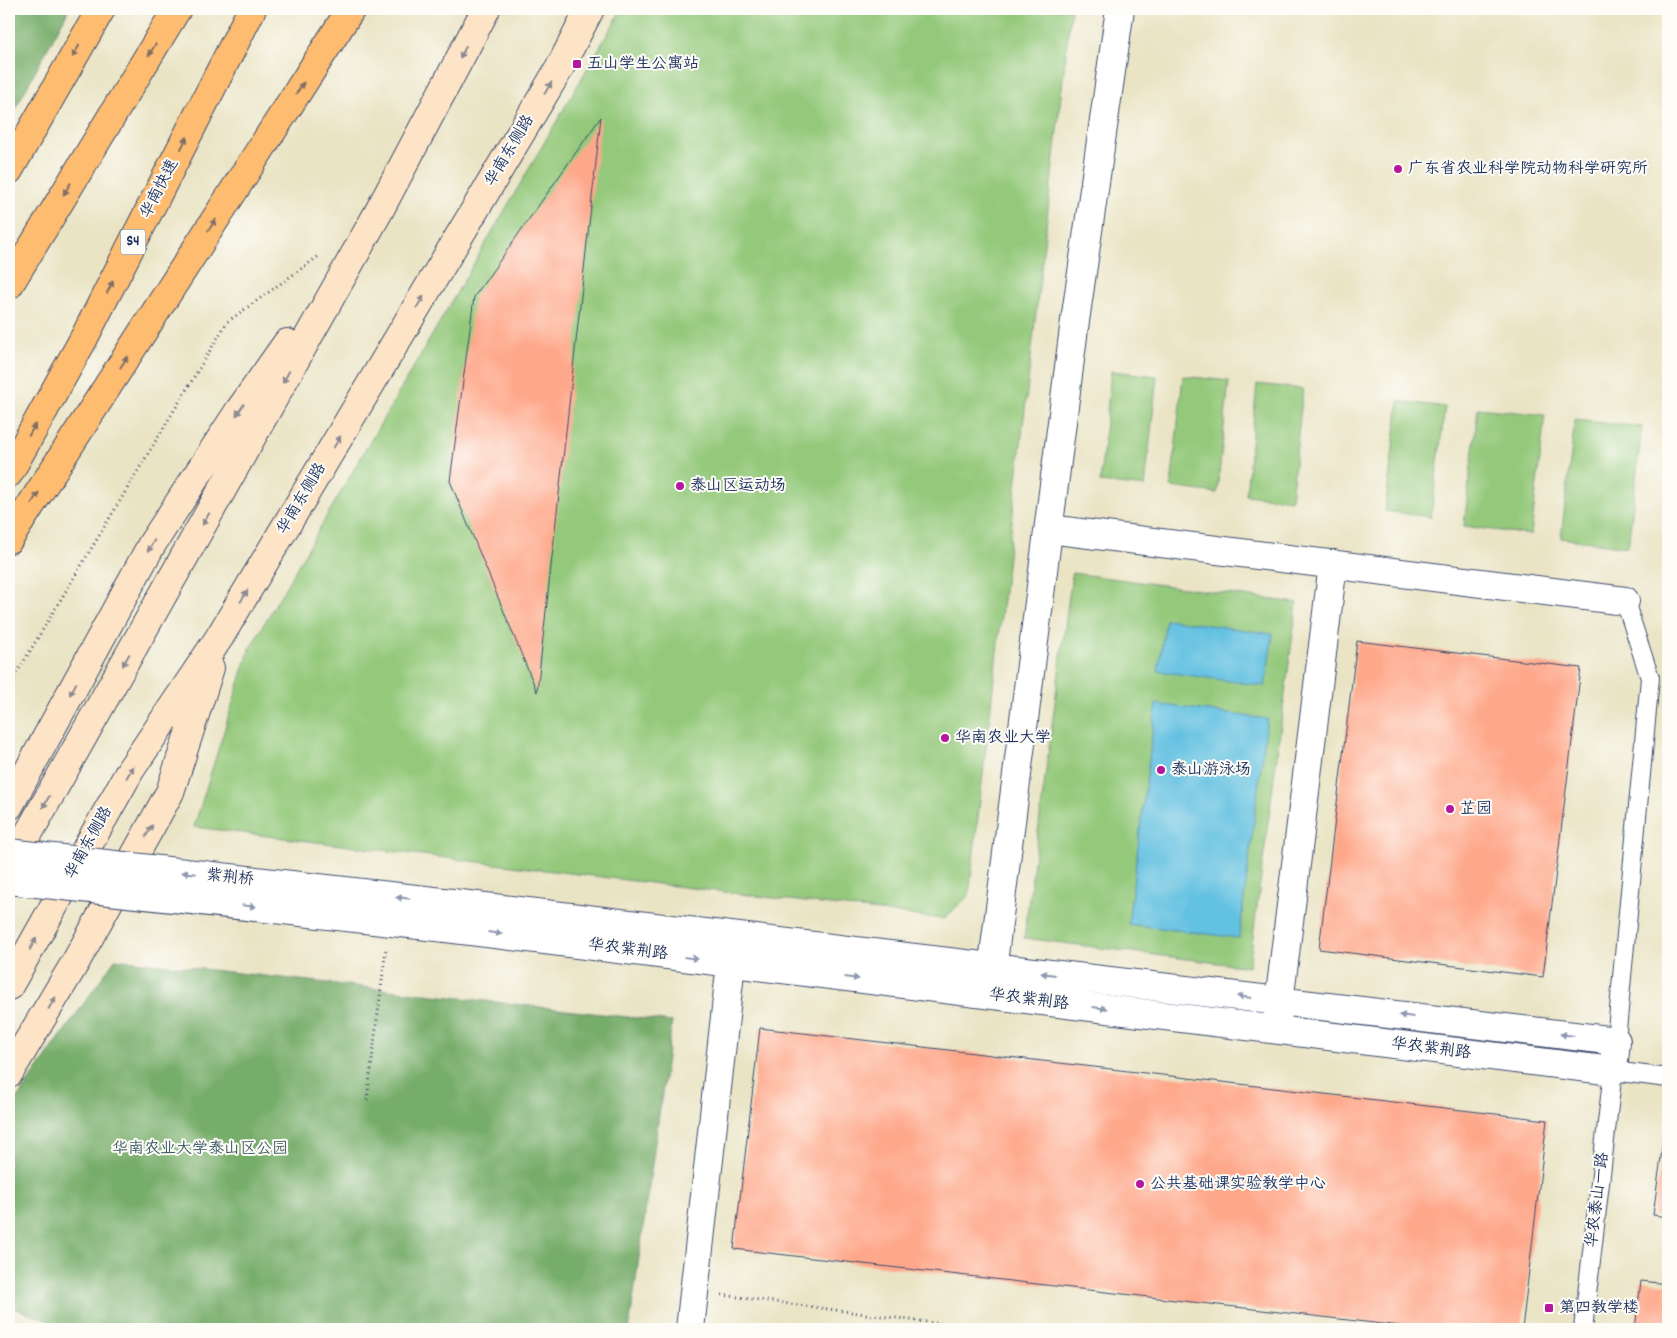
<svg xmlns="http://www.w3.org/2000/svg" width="1677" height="1338" viewBox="0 0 1677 1338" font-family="Dekko,'LXGW WenKai TC',sans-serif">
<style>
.green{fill:#94c97b;stroke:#587c6c}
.forest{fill:#77ad6b;stroke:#496e64}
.water{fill:#63c1e1;stroke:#3f78a0}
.building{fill:#fea88b}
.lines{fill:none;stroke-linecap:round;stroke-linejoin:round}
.lane-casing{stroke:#3a4a6d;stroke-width:20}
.street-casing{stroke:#3a4a6d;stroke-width:30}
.secondary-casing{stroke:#3a4a6d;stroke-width:30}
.highway-casing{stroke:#3a4a6d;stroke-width:30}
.path{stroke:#3a4a6d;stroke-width:3;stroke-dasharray:1 4;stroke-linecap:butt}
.lane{stroke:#fff;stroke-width:18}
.street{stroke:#fff;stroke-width:28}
.secondary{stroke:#fee4c6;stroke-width:28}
.highway{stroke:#fdbc70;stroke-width:28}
.street-bridge-casing{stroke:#3a4a6d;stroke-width:30;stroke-linecap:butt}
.street-bridge{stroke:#fff;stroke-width:28}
.oneway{fill:#816e66}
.oneway2{fill:#8c8a92}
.oneway3{fill:#8d97ae}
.poi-dot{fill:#b5179e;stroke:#fdfcf7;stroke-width:2}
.labels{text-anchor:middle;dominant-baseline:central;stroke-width:4;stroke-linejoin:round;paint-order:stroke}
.shield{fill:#fdfcf7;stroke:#5f6c8c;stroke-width:1}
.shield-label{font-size:15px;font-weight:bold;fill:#1b2f5e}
.poi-label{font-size:16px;fill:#1b2f5e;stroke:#fdfcf7;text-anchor:start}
.street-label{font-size:16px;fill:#1b2f5e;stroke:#fdfcf7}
.park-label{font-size:16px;fill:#3f5d67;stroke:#fdfcf7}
</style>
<rect width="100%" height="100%" fill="#fdfcf7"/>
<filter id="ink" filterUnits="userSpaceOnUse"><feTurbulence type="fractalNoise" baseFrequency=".02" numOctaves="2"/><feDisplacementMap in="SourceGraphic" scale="10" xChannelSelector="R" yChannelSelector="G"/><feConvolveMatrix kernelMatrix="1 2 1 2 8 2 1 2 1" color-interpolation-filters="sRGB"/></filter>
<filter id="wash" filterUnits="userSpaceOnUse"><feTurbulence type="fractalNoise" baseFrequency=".0096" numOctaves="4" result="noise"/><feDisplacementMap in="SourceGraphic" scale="20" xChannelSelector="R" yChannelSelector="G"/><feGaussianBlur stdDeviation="1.12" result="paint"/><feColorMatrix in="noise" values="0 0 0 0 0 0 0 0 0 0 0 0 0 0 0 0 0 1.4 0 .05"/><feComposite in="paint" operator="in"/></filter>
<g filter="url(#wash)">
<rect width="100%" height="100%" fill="#eae4c5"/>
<!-- green -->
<path class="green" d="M622,9H1071L969,895L944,919L194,827L250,648Z
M1111,371L1157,376L1145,487L1100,482Z
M1183,376L1229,381L1217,493L1171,487Z
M1257,384L1303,389L1291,500L1246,495Z
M1399,401L1445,407L1431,517L1385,511Z
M1478,408L1545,415L1531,535L1464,526Z
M1575,420L1642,427L1628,547L1561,538Z
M1072,573L1297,603L1249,967L1024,938Z"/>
<!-- forest -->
<path class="forest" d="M9,9H69L9,120Z
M115,959L672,1022L629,1329H69L9,1306V1110Z"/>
<!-- water -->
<path class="water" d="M1166,619L1273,634L1265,686L1158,671Z
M1156,704L1267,719L1239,938L1128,924Z"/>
<g id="blocks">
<!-- building -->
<path class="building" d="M601,117L537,692L450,481L474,297Z
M1357,641L1581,668L1543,977L1319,949Z
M760,1028L1547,1120L1522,1329H1426L734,1249Z
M1665,1128H1668V1217L1653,1215Z
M1641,1281L1668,1284V1329H1635Z"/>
</g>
</g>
<g filter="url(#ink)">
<use href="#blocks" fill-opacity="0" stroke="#3a4a6d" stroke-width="1"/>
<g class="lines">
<!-- lane casing -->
<g class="lane-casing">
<path id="lane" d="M1616,1041L1650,678L1625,601
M1583,1329L1613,1071L1668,1078"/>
</g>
<!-- street casing -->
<g class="street-casing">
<path id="street" d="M1049,529L1625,601
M446,928L1613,1071L1616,1041L452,903
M990,986L1074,328L1120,9
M1277,1019L1333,564
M690,1329L733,945"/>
</g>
<!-- secondary casing -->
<g class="secondary-casing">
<path id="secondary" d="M9,806L152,544L239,411L287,343
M9,868L378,213L486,9
M9,986L131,769L219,638L559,69L590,9
M9,1073L75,963L170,792L210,668"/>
</g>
<!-- highway casing -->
<g class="highway-casing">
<path id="highway" d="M9,170L101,9
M9,285L177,9
M9,473L83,340L252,9
M9,539L351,9"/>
</g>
<!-- path -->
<path class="path" d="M9,686L227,322L319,256
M367,1100L386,949
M722,1295L979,1329"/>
<!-- lane -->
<use href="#lane" class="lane"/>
<!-- street -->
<use href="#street" class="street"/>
<!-- secondary -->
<use href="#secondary" class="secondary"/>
<!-- highway -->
<use href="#highway" class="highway"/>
<!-- street-bridge casing -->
<g class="street-bridge-casing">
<path id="street-bridge" d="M9,853L452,903
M9,880L446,928"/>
</g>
<!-- street-bridge -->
<use href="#street-bridge" class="street-bridge"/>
</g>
<!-- one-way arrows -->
<defs><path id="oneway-solid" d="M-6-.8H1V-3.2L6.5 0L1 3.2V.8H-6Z" transform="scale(1.25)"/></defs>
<g class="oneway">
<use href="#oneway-solid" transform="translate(152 50) rotate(121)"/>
<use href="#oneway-solid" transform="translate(76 51) rotate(120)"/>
<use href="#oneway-solid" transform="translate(300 88) rotate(-57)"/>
<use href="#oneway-solid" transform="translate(184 143) rotate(-63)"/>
<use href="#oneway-solid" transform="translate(67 189) rotate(121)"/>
<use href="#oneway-solid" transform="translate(212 225) rotate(-57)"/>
<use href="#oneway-solid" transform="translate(110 287) rotate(-63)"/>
<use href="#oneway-solid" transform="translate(124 362) rotate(-57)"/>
<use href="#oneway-solid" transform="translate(32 430) rotate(-61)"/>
<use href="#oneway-solid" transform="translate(35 498) rotate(-57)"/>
</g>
<g class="oneway2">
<use href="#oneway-solid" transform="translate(463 52) rotate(118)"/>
<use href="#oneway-solid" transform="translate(548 88) rotate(-59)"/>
<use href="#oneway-solid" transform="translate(420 302) rotate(-59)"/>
<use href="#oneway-solid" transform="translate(286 377) rotate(119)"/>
<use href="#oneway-solid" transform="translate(240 410) rotate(124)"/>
<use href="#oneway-solid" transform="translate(337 442) rotate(-59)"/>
<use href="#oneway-solid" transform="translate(206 519) rotate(119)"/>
<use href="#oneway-solid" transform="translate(151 546) rotate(120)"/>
<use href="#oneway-solid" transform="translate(244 596) rotate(-59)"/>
<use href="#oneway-solid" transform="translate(126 660) rotate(119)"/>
<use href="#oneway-solid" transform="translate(73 689) rotate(119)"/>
<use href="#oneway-solid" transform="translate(130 772) rotate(-59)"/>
<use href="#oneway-solid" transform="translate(46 802) rotate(119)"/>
<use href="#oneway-solid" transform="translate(149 831) rotate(-61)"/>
<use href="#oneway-solid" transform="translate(33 944) rotate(-61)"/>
<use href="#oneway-solid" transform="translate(52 1003) rotate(-59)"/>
</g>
<g class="oneway3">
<use href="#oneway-solid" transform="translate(189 873) rotate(-174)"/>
<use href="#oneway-solid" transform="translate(403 898) rotate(-174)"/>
<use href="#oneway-solid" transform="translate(249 906) rotate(6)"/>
<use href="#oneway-solid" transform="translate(495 933) rotate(7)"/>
<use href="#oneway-solid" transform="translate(691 958) rotate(7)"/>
<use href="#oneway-solid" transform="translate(1048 974) rotate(-173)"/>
<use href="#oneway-solid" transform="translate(852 978) rotate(7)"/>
<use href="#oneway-solid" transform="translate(1244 997) rotate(-173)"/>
<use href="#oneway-solid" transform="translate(1100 1008) rotate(7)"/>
<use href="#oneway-solid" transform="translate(1406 1016) rotate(-173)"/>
<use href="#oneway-solid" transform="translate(1567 1035) rotate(-173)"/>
</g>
</g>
<!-- markers -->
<g class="poi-dot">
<rect x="572" y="59" width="10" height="10" rx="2.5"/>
<circle cx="1398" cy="169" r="5"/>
<circle cx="680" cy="486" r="5"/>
<circle cx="945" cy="738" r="5"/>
<circle cx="1161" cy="770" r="5"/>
<circle cx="1450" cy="809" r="5"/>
<circle cx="1140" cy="1184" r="5"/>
<rect x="1544" y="1303" width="10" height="10" rx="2.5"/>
</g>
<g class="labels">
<!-- shield labels -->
<rect class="shield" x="120.5" y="229.5" width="25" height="25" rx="4"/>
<g class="shield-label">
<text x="133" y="242">S4</text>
</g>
<!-- poi labels -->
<g class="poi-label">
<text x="587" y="64">五山学生公寓站</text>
<text x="1408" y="169">广东省农业科学院动物科学研究所</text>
<text x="690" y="486">泰山区运动场</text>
<text x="955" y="738">华南农业大学</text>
<text x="1171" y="770">泰山游泳场</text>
<text x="1460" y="809">芷园</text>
<text x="1150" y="1184">公共基础课实验教学中心</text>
<text x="1559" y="1308">第四教学楼</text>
</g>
<!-- street labels -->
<g class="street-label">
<text transform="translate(510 151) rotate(-59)">华南东侧路</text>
<text transform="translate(160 189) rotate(-63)">华南快速</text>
<text transform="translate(302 499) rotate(-59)">华南东侧路</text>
<text transform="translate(89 843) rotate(-61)">华南东侧路</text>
<text transform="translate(230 878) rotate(6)">紫荆桥</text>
<text transform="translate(628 950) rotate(7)">华农紫荆路</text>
<text transform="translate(1029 1000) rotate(7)">华农紫荆路</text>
<text transform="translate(1431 1049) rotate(7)">华农紫荆路</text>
<text transform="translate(1598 1200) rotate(-83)">华农泰山一路</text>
</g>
<!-- park labels -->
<g class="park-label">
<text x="200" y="1149">华南农业大学泰山区公园</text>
</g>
</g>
<!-- margin -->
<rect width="1677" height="1338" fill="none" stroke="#fdfcf7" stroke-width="30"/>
</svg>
